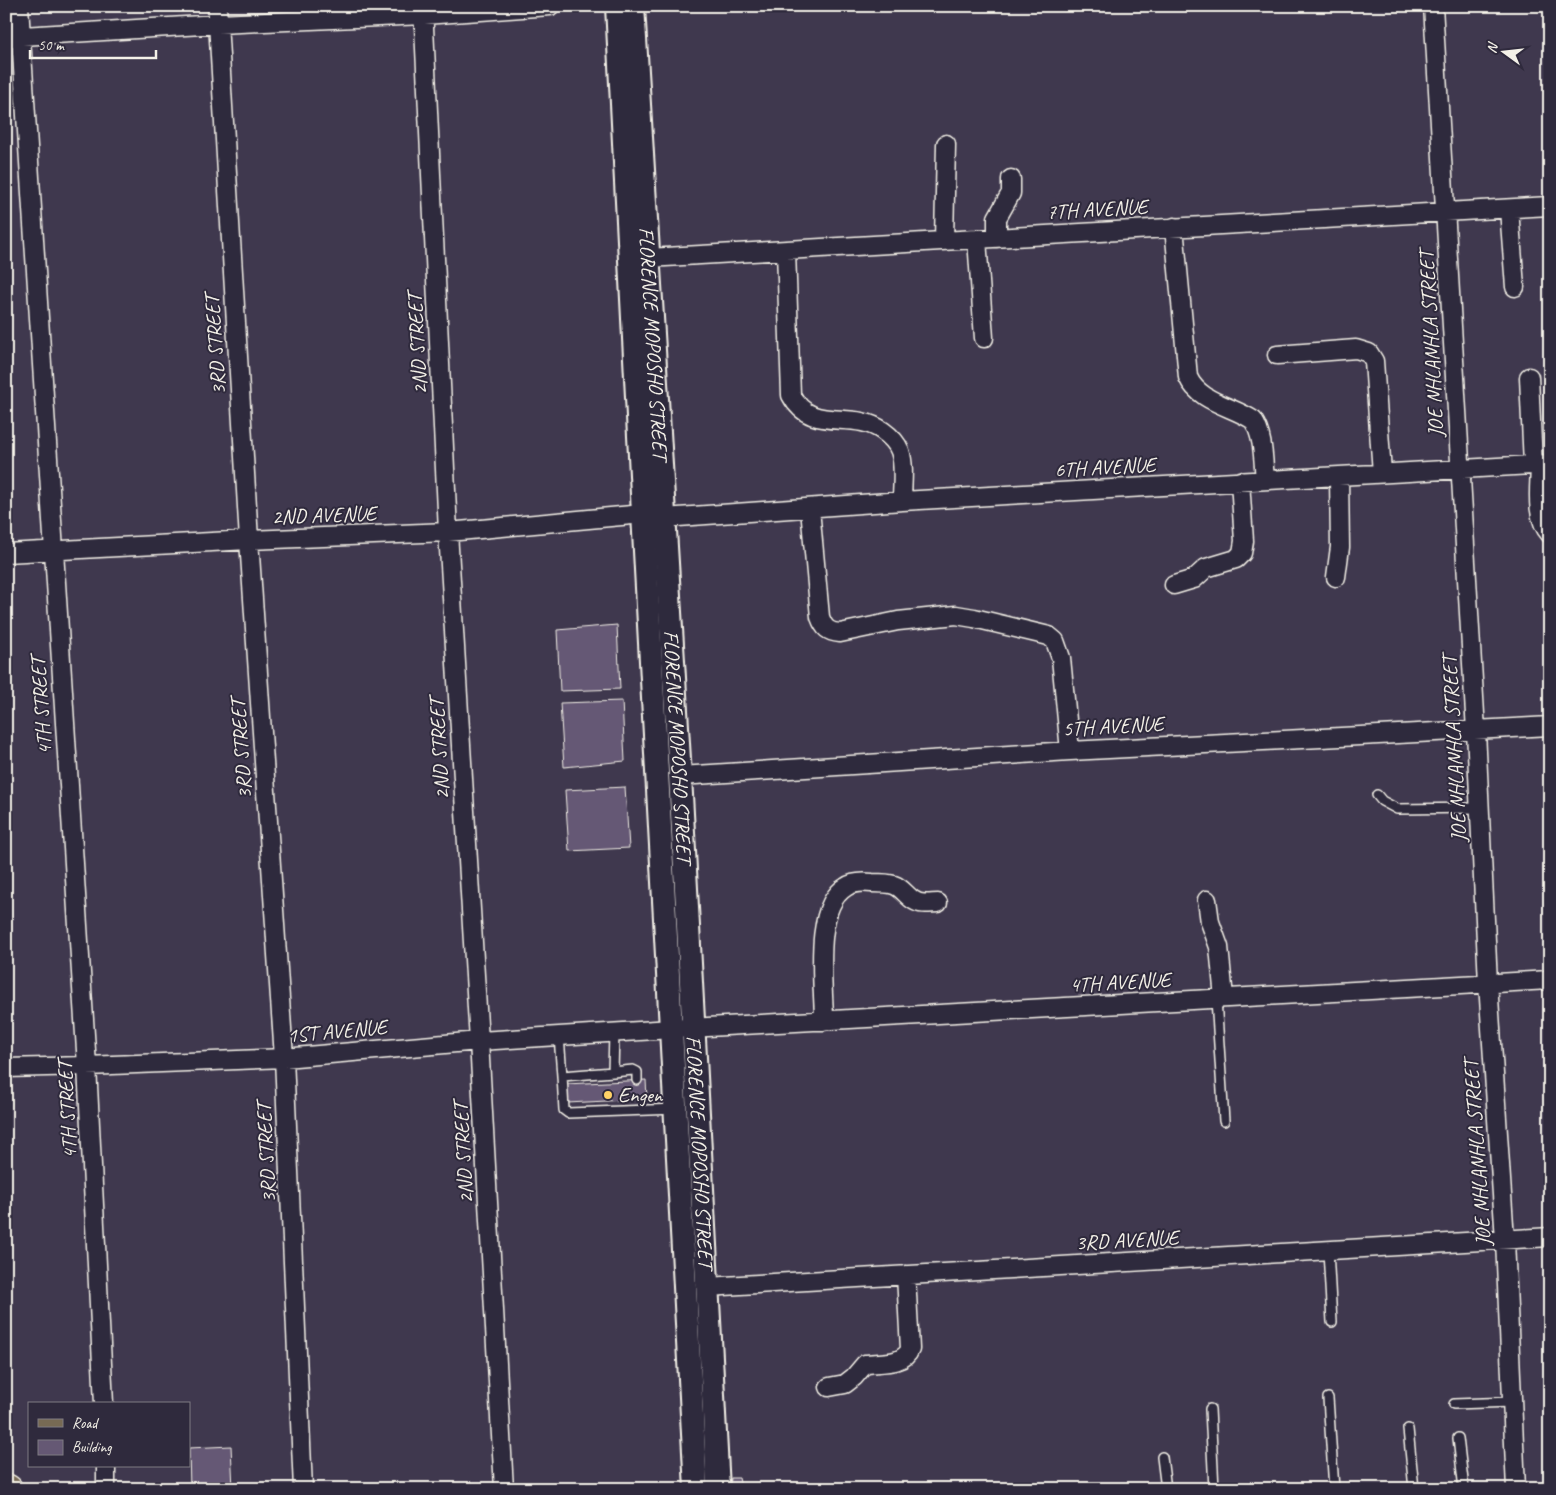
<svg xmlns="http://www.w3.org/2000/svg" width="1556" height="1495" viewBox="0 0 1556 1495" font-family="Caveat,sans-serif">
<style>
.building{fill:#655874;stroke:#f4f1e8}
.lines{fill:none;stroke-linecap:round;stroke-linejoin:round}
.service-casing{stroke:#f4f1e8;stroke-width:12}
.minor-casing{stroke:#f4f1e8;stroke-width:21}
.tertiary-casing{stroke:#f4f1e8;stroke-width:26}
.primary-casing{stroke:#f4f1e8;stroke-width:31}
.service{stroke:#2f2a3d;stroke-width:9}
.minor{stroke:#2f2a3d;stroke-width:18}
.tertiary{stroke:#2f2a3d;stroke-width:22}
.primary{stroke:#776a54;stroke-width:28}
.poi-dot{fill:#ffd166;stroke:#2f2a3d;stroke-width:2}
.labels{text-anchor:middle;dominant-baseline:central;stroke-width:4;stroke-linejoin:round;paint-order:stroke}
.street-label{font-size:21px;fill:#f4f1e8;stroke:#2f2a3d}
.poi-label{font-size:21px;fill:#f4f1e8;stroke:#2f2a3d;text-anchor:start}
</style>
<rect width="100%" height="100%" fill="#3f384e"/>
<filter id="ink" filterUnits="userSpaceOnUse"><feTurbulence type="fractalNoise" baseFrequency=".02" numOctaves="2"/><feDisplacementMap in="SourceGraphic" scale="10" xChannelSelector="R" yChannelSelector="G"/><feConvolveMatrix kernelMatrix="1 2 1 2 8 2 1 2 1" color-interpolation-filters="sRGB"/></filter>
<g filter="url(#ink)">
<!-- building -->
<path class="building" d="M617,625L620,689L560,691L557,630Z
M622,701L625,761L564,767L560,703Z
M625,787L629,848L569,851L565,790Z
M646,1080L647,1099L567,1103L566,1084Z
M231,1446L233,1489H190L189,1448Z
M731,1478H739L741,1487H730Z"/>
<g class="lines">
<!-- service casing -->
<g class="service-casing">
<path id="service" d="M1377,795L1382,801L1397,809L1480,808
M1216,999L1224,1121
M559,1036L562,1076L613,1072L614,1033
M613,1072L633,1070L637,1072V1080
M562,1076L564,1110L568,1113L676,1109
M1328,1250L1332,1322
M1328,1398L1334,1489
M1454,1404L1513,1402
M1210,1409L1214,1489
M1408,1429L1414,1489
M1458,1438L1464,1489
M1162,1457L1166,1489"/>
</g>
<!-- minor casing -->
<g class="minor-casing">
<path id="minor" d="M19,6L87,1066L104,1404
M217,6L249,540L284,1058L303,1489
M423,6L448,532L479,1041L504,1489
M1433,6L1476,731L1488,983L1505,1240L1516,1489
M6,37L218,24L424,15L550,6
M1509,209L1515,287
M1174,227L1188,377C1199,402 1232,406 1253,420C1264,437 1263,460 1265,480
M997,238V218L1011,193V179
M977,239L984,338
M944,241L946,144
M786,251L791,395C812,435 851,408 883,431C890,436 897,443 900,451C905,466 902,485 902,501
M648,258L1550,206
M1277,355L1356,349L1369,353L1374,361L1382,473
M1529,377L1533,465
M1540,464C1540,485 1534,517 1550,534
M810,509L820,617C824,628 828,632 840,633L898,621L956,615L974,618L1049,636L1055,641L1061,658L1070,751
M664,518L902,501L1550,464
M6,553L249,540L448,532L643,514
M1336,577L1340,547L1339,476
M1174,585L1194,579L1206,568L1236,559L1242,553L1244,541L1240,481
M680,776L1070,751L1550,726
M1207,900L1210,922L1219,947L1224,998
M824,1021C824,987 812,907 846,887C853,882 863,882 872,883C879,883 888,883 894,885C903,888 907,897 915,901C921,905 931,903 938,903
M6,1068L87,1066L284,1058L479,1041L672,1029L1550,980
M707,1287L1550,1237
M829,1387L845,1384L854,1377L865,1364C881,1362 904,1365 910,1349L906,1275
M106,1489V1466"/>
</g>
<!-- tertiary casing -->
<g class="tertiary-casing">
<g id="tertiary">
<path d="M617,6L643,514L696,1489"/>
<path id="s1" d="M633,6L680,776L718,1489"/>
</g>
</g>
<!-- primary casing -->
<g class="primary-casing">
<path id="primary" d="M6,1488L8,1489"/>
</g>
<!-- service -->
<use href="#service" class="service"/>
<!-- minor -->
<use href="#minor" class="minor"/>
<!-- tertiary -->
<use href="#tertiary" class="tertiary"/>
<!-- primary -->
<use href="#primary" class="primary"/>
</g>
</g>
<!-- markers -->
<circle class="poi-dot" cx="608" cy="1095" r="5"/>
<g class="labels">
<!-- street labels -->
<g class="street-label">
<text transform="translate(1097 209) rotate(-3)">7TH AVENUE</text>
<text stroke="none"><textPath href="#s1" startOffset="338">FLORENCE MOPOSHO STREET</textPath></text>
<text transform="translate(417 344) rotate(-93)">2ND STREET</text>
<text transform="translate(1431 344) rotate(-93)">JOE NHLANHLA STREET</text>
<text transform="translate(215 345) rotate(-94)">3RD STREET</text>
<text transform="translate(1105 467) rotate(-3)">6TH AVENUE</text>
<text transform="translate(324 515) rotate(-2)">2ND AVENUE</text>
<text transform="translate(41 706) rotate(-94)">4TH STREET</text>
<text transform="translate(1113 726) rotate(-3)">5TH AVENUE</text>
<text stroke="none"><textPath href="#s1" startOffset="742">FLORENCE MOPOSHO STREET</textPath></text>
<text transform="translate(241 749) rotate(-94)">3RD STREET</text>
<text transform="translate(439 749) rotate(-93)">2ND STREET</text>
<text transform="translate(1454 749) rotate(-93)">JOE NHLANHLA STREET</text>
<text transform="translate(1120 982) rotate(-3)">4TH AVENUE</text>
<text transform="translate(337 1031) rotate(-5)">1ST AVENUE</text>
<text transform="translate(67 1110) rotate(-93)">4TH STREET</text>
<text stroke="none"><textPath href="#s1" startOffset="1148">FLORENCE MOPOSHO STREET</textPath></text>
<text transform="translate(266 1153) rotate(-93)">3RD STREET</text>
<text transform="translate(463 1153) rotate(-93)">2ND STREET</text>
<text transform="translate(1477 1153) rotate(-94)">JOE NHLANHLA STREET</text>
<text transform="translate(1127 1240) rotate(-3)">3RD AVENUE</text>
</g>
<!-- poi labels -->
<g class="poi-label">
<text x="618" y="1095">Engen</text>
</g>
</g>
<!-- margin -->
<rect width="1556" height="1495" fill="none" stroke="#2f2a3d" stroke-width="25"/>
<rect x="12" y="12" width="1531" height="1470" fill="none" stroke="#f4f1e8" stroke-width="2" filter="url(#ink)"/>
<!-- legend -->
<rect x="28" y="1402" width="162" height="65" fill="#2f2a3d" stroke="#7e7a81"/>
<rect x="38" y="1419" width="25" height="8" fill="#776a54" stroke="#7e7a81"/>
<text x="72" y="1428" font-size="15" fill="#f4f1e8">Road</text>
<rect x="38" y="1440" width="25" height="15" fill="#655874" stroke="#7e7a81"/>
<text x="72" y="1452" font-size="15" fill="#f4f1e8">Building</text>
<!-- north arrow -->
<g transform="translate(1504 52) rotate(285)" stroke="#2f2a3d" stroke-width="4" paint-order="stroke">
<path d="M0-4L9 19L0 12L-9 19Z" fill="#f4f1e8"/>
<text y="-8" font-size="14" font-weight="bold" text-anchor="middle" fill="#f4f1e8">N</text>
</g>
<!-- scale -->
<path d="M30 50v8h126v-8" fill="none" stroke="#f4f1e8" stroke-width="2.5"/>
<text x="38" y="50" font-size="15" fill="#f4f1e8" stroke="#2f2a3d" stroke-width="4" paint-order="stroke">50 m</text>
</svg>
